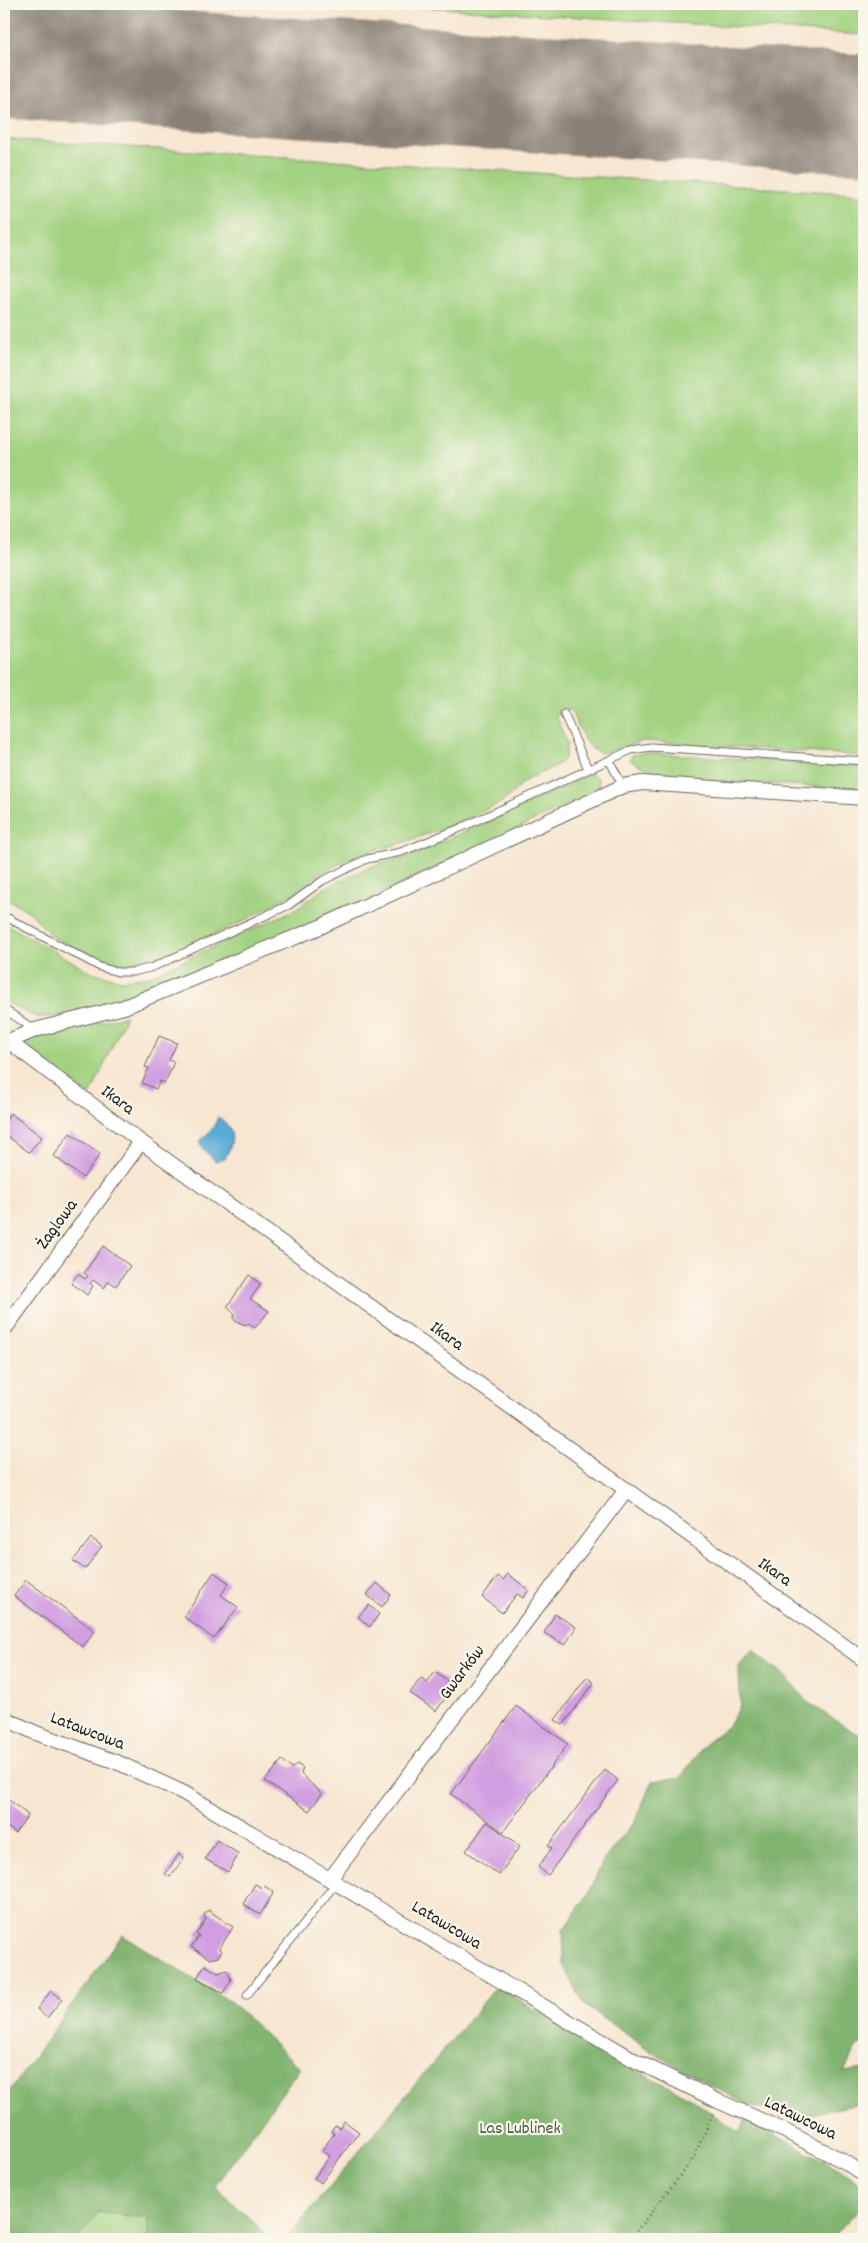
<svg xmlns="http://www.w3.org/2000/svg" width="868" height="2243" viewBox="0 0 868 2243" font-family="Dekko,sans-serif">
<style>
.green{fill:#a2d281;stroke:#5f774e}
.forest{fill:#81b46f;stroke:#4e6846}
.water{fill:#59abd4;stroke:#3a6478}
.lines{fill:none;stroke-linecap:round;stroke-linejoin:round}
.runway{stroke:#8a8176;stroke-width:119}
.building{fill:#d19fe1}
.service-casing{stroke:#69635b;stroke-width:9}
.minor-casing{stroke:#69635b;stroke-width:16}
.path{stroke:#69635b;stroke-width:3;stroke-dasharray:1 4;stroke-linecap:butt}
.service{stroke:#fff;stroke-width:7}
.minor{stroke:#fff;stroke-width:14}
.labels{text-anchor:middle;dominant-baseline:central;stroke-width:4.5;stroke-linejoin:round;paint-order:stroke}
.street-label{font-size:18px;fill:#1c1c1c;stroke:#fbf7ec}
.park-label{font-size:18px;fill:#4b5c3f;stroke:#fbf7ec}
</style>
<rect width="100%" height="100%" fill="#fbf7ec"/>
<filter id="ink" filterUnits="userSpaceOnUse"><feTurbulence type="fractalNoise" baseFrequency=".02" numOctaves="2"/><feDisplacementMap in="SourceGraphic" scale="10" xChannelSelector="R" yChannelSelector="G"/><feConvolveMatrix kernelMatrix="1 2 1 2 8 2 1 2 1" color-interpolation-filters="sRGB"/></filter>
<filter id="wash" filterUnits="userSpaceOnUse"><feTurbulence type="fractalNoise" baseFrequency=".0096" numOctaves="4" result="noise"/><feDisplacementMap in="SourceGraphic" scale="20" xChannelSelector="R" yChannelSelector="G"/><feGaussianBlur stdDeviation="1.12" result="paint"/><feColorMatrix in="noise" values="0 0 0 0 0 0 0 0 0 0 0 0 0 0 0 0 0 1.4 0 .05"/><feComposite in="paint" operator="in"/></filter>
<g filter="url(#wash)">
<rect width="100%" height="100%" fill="#f7e6d1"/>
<!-- green -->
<path class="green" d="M374,4H864V35Z
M4,139L864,194V756L643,741L602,753L592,749L585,741L570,709L556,715L567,744L564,759L556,766L526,780L504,801L456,824L399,844L360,854L319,874L294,893L240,923L156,958L123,965L97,958L52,937L30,912L4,897Z
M645,753L864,766V790L663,777L630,760L632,755Z
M591,774L598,778L599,784L597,791L317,923L126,1000L52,1017H36L4,1001V923L91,972L121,980L149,976L292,911L325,888L369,867L413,855Z
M126,1016L90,1096L24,1046L27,1039Z
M98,2212L149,2218V2239H78Z"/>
<!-- forest -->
<path class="forest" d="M753,1650L787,1677L807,1702L852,1731L864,1736V2044L857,2045L844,2072L864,2069V2103L791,2118L743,2103L652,2052L584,2005L564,1966L563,1930L589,1893L603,1861L636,1819L652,1781L681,1777L705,1744L728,1726L740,1706L739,1665Z
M122,1935L231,2002L300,2068L215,2186L272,2239H149V2218L98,2212L78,2239H4V2099Z
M497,1986L616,2060L689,2097L739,2133L746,2119L840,2169L864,2187V2205L831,2239H286Z"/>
<!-- water -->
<path class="water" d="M218,1117C236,1128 234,1143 225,1158L215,1161L201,1147L200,1141L213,1128Z"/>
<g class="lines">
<!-- runway -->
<path class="runway" d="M4,59L864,114"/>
</g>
<g id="blocks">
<!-- building -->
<path class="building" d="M159,1036L177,1043L169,1060L174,1062L165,1083L160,1081L156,1089L142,1083L149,1068L145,1067Z
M10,1113L42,1137L29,1152L4,1134V1124Z
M70,1133L100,1154L83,1178L54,1156Z
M103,1246L130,1266L116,1286L109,1281L104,1288L93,1280L90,1283L93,1286L87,1295L71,1283L78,1274L85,1279L88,1276L84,1273Z
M249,1275L261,1284L250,1299L269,1311L255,1328L248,1323L246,1325L235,1321L233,1317L235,1314L227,1307Z
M91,1538L102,1546L85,1569L73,1561Z
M214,1572L229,1583L221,1595L238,1607L214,1639L184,1617Z
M508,1574L529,1590L523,1598L517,1594L502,1613L482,1597L498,1576L503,1580Z
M26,1580L95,1631L83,1647L14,1596Z
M377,1583L391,1595L382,1607L367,1595Z
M369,1605L379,1614L370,1627L358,1617Z
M555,1614L576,1627L565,1645L544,1633Z
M435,1672L454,1686L436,1711L410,1693L421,1678L427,1683Z
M587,1677L594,1683L563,1725L555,1720Z
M516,1706L568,1744L503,1832L451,1794Z
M282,1760L292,1768L297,1764L303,1768L301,1774L322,1794L309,1811L265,1781Z
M605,1770L618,1780L548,1875L538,1867L552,1848L548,1846Z
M4,1796L28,1815L15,1833L4,1824Z
M487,1822L520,1846L499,1875L466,1851Z
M217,1840L239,1854L228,1872L205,1859Z
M179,1854L184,1858L170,1877L165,1874Z
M255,1884L262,1888L264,1886L274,1892L260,1915L243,1904Z
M208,1910L233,1927L219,1949L222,1951L218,1957L210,1959L191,1947L199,1936L196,1934L206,1919L204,1915Z
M205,1965L218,1973L227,1970L231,1980L223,1993L197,1978Z
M51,1991L62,1999L47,2018L37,2009Z
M344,2121L359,2132L321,2183L314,2178L330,2156L322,2150L334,2134L331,2131L335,2125L339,2128Z"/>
</g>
</g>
<g filter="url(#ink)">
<use href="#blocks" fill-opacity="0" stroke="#69635b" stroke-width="1"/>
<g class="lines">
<!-- service casing -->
<g class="service-casing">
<path id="service" d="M564,714L588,769
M609,760L623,786
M4,916L100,967L118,972H133L153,967L289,905L322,881L367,859L401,852L458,829L631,750L651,747L864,761
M4,1009L35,1030
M247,1995L336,1883"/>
</g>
<!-- minor casing -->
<g class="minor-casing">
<path id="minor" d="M8,1041L141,1142L864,1660
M4,1043L35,1030L124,1007L320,927L623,786L642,783L864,798
M4,1330L141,1142
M4,1718L36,1733L119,1763L184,1793L634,2060L718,2101L783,2130L847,2163L864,2175
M330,1879L626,1490"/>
</g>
<!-- path -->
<path class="path" d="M630,2239L692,2161L713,2113"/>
<!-- service -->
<use href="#service" class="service"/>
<!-- minor -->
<use href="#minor" class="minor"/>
</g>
</g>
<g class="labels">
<!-- street labels -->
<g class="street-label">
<text transform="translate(117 1101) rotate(37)">Ikara</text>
<text transform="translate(58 1225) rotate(-54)">Żaglowa</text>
<text transform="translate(446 1337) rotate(36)">Ikara</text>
<text transform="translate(774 1573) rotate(35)">Ikara</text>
<text transform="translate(463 1673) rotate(-53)">Gwarków</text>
<text transform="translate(87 1732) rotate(21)">Latawcowa</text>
<text transform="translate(446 1926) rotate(31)">Latawcowa</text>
<text transform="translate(800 2119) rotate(26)">Latawcowa</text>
</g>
<!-- park labels -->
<g class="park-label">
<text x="520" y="2129">Las Lublinek</text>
</g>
</g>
<!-- margin -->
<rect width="868" height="2243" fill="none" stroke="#fbf7ec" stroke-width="20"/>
</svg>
